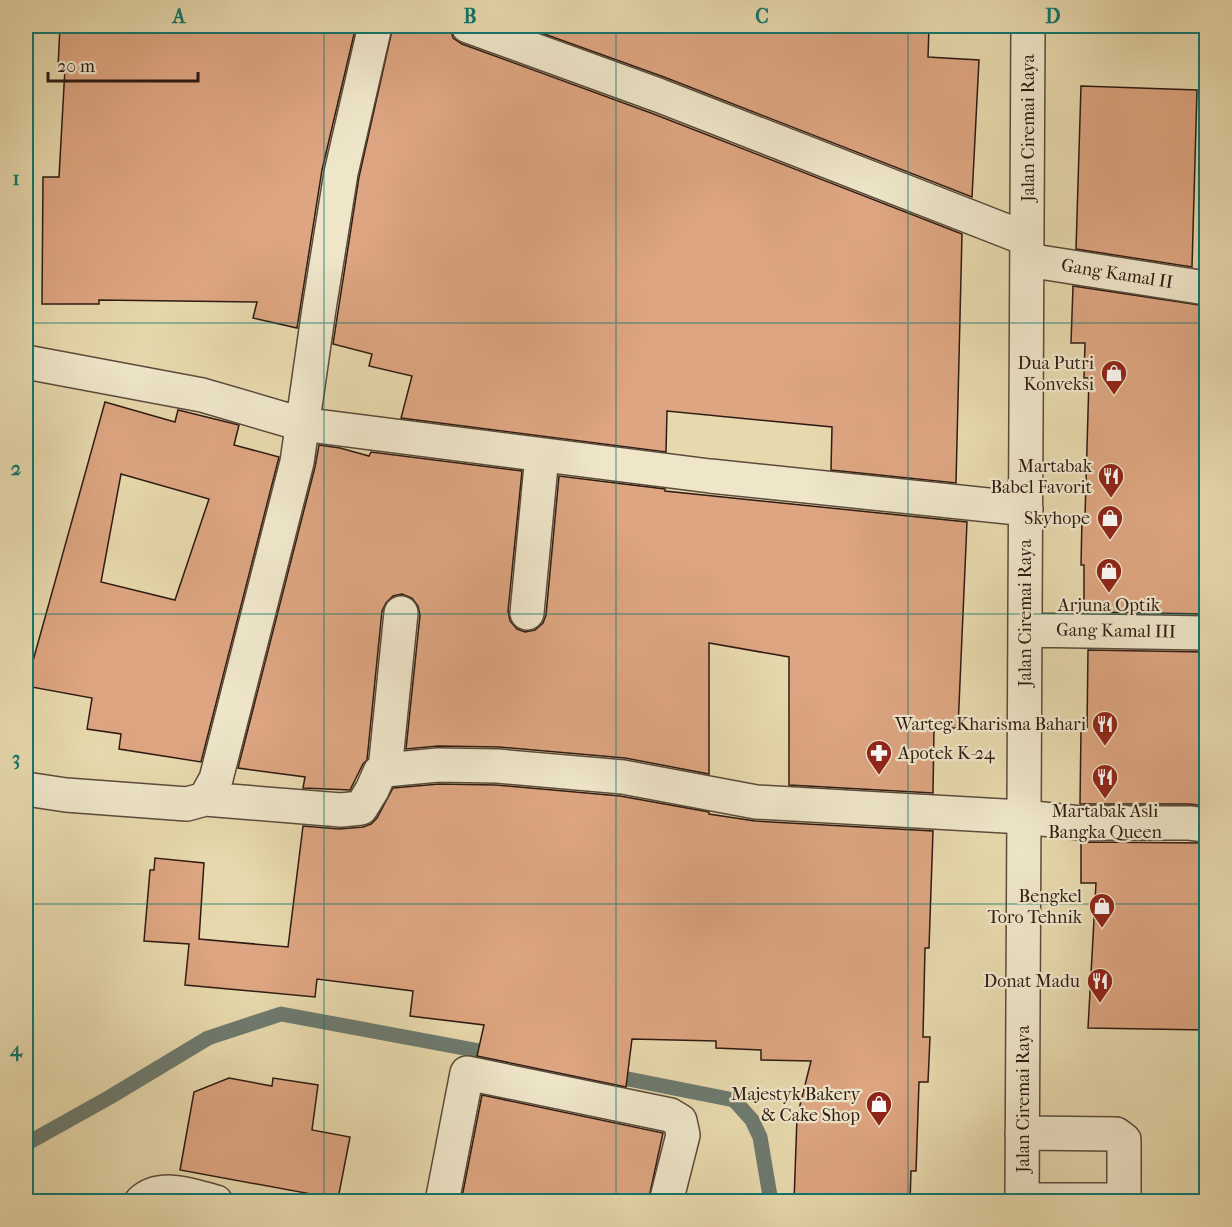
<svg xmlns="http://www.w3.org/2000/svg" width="1232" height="1227" viewBox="0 0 1232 1227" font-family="'IM FELL French Canon',serif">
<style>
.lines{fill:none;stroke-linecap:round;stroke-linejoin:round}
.stream{stroke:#6d7a6f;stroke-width:15}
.building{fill:#dda581;stroke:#2e1b13;stroke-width:1.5;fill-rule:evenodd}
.minor-casing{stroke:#5c4a3a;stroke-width:36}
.minor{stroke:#efe6ca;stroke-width:33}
.grid{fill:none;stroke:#0f766e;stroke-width:1.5;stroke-opacity:0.55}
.labels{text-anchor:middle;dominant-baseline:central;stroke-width:4.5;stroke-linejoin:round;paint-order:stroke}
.street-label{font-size:18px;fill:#2e1b13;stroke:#efe6ca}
.poi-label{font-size:18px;fill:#2e1b13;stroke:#efe6ca;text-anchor:end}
.neatline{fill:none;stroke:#0f766e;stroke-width:2}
.grid-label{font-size:20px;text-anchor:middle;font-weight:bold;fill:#0f766e}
</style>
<rect width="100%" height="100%" fill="#e7d9ad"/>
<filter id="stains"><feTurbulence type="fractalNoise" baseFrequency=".00333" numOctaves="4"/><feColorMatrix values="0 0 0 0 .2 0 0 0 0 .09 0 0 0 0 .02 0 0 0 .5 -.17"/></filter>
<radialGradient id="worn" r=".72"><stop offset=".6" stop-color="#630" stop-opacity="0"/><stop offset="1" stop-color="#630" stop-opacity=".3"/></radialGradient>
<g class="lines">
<!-- stream -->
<path class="stream" d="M608,1075L734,1100L752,1120L760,1137L771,1202
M26,1144L110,1097L208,1038L281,1014L496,1054"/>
</g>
<!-- building -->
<path class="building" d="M60,26H356L322,170L297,328L253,318L257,302L99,300V304H42L43,177H59L65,68L58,67Z
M393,26H450L453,38L462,44L651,113L962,234L956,483L831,470L832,427L667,411L666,452L401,418L412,376L369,366L372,354L333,344L359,177Z
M522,26H929L928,57L979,60L972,197L664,77Z
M1081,86L1197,90L1192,267L1076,249Z
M1073,286L1206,306V614L1084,612V565H1081L1082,517H1085L1089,378H1084L1085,343H1071Z
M105,402L175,422L178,410L239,425L234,445L279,457L201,762L119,749L121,734L87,729L92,698L26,686ZM121,474L209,499L175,600L101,582Z
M319,445L340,448L369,456L371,452L522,471L508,611L510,621L517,629L525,632L535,630L543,623L546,615L559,476L665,489V491L967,522L958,728H934L933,793L789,785V657L709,643V774L625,758L499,747L438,746L406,749L420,615L418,606L412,598L402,594L393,596L386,603L382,611L367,760L363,764L350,790L303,788L305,777L238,768L315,467Z
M1088,650L1206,652V806L1189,804H1080L1081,729H1087Z
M439,784L496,785L620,796L709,812V814L755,821L933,831L929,948H925L923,1037H930L928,1082H919L916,1171H911L910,1202H794L797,1117L811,1061L761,1060V1050L716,1048V1041L632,1039L626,1087L477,1056L484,1025L410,1016L413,991L317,979L315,997L185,985L189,944L144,941L150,870H154L155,858L204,863L199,939L288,947L303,826L339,829L363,827L371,824L377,818L393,788Z
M1081,842L1206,843V1030L1088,1028L1096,883H1081Z
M229,1078L272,1086L273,1078L318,1085L312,1130L350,1137L338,1199L180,1170L194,1092Z
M482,1095L663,1133L648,1202H461Z"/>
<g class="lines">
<!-- minor casing -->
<g class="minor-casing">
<path id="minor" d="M468,26L658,95L1027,239
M1027,260L1206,288
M26,362L202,395L301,424L710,476L1026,509
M527,613L542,455
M1025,630L1206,633
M385,770L401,613
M26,789L66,795L187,804L205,799L341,810L361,808L372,790L380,772L385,770L438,765L497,766L623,777L756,802L1024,817L1080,823H1189L1206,825
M205,799L216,779L297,462L319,309L341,173L375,26
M1022,1133L1116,1134L1124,1140V1193L1122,1198L1118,1200H1022
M141,1202C161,1183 193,1196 216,1202
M442,1202L467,1073L670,1115L680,1121L683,1135L666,1202
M1022,1202L1028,26"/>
</g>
<!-- minor -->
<use href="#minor" class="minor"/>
</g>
<!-- grid -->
<path class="grid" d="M324,26V1202M616,26V1202M908,26V1202M26,323H1206M26,614H1206M26,904H1206"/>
<!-- icons -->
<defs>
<g id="shop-pin" transform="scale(1.35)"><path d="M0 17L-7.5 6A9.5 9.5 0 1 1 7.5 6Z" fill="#8f2418" stroke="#efe6ca"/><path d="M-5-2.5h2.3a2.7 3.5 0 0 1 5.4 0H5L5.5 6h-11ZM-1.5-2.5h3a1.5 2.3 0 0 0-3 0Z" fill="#fff"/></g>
<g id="restaurant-pin" transform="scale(1.35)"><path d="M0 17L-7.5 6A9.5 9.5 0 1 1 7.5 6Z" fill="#8f2418" stroke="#efe6ca"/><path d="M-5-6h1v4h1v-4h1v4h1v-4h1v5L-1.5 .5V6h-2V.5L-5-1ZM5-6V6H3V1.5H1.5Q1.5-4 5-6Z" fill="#fff"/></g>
<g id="pharmacy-pin" transform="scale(1.35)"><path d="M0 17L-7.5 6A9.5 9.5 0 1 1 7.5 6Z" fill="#8f2418" stroke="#efe6ca"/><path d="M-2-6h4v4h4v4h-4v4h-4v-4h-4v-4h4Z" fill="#fff"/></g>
</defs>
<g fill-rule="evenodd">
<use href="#shop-pin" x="1114" y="373"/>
<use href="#restaurant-pin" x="1111" y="476"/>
<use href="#shop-pin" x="1110" y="518"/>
<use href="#shop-pin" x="1109" y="571"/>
<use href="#restaurant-pin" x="1105" y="724"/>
<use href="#pharmacy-pin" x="879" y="753"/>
<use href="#restaurant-pin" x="1105" y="777"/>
<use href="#shop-pin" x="1102" y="906"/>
<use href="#restaurant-pin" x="1100" y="981"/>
<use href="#shop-pin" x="879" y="1104"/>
</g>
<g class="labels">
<!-- street labels -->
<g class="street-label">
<text transform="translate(1028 128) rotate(-90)">Jalan Ciremai Raya</text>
<text transform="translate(1117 274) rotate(9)">Gang Kamal II</text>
<text transform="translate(1025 613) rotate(-90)">Jalan Ciremai Raya</text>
<text transform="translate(1116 631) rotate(1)">Gang Kamal III</text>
<text transform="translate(1023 1099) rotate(-90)">Jalan Ciremai Raya</text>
</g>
<!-- poi labels -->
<g class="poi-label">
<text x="1094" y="363">Dua Putri<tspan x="1094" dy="21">Konveksi</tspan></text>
<text x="1092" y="466">Martabak<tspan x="1092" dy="21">Babel Favorit</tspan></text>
<text x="1090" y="518">Skyhope</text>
<text x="1109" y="605" text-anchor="middle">Arjuna Optik</text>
<text x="1086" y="724">Warteg Kharisma Bahari</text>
<text x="898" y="753" text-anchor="start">Apotek K-24</text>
<text x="1105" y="811" text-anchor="middle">Martabak Asli<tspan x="1105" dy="21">Bangka Queen</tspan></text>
<text x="1082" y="896">Bengkel<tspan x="1082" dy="21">Toro Tehnik</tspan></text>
<text x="1080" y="981">Donat Madu</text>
<text x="860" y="1094">Majestyk Bakery<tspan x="860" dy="21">&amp; Cake Shop</tspan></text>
</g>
</g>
<!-- margin -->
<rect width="1232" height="1227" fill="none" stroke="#e7d9ad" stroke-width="66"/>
<!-- scale -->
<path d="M48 72v9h150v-9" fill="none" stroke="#2e1b13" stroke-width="3"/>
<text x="57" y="72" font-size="18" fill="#2e1b13" stroke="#efe6ca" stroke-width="4.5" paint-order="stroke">20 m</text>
<rect x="33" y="33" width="1166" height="1161" class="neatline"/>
<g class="grid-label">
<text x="179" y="23">A</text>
<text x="470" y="23">B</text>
<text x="762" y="23">C</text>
<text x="1053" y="23">D</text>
<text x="16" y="185">1</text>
<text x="16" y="475">2</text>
<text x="16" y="765">3</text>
<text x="16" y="1056">4</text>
</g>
<rect width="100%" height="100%" filter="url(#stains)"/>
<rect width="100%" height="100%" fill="url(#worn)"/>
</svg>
